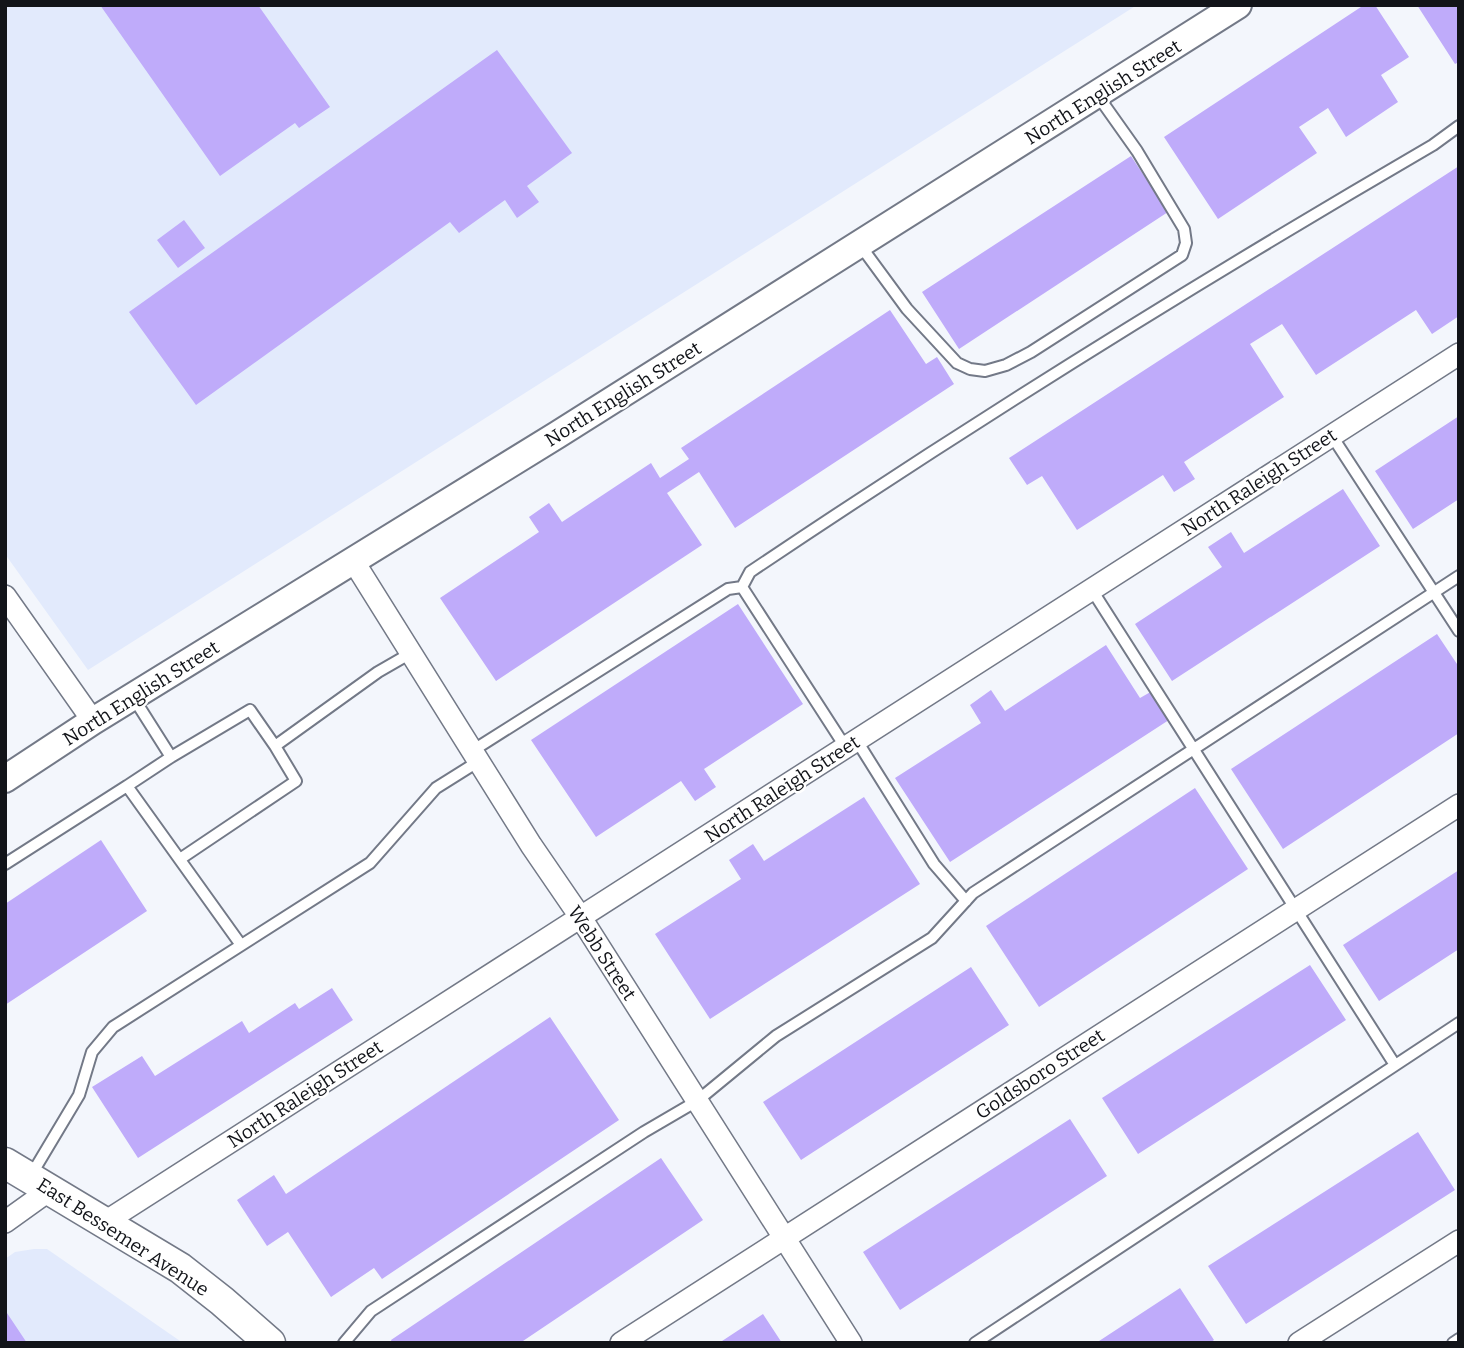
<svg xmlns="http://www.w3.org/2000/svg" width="1464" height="1348" viewBox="0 0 1464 1348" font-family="Bitter,serif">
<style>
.built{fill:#e2eafc}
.building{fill:#bfabfa}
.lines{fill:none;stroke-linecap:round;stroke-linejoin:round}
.service-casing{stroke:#737987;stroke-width:14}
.minor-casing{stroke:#737987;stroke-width:24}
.tertiary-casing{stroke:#737987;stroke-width:30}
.secondary-casing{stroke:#737987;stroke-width:33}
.service{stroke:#fff;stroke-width:10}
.minor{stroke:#fff;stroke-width:21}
.tertiary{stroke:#fff;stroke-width:26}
.secondary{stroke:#fff;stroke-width:30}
.labels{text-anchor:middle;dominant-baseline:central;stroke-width:5;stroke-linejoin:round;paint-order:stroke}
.street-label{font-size:19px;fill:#121419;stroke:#fff}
</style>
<rect width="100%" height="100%" fill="#f3f6fc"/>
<!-- built -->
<path class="built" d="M5,5H1137L88,670L5,554Z
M34,1249H47L183,1343H5V1259L15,1252Z"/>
<!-- building -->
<path class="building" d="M100,5H258L330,107L299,128L295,123L220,176Z
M1364,5H1375L1409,57L1381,75L1398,102L1346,137L1328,108L1299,127L1317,153L1218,219L1164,137Z
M1417,5H1459V62L1455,64Z
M497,50L572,153L527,186L539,202L517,218L505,200L459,233L450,222L196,405L129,312Z
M1131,156L1168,212L959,349L922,292Z
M1459,166V316L1432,334L1416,310L1316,375L1282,324L1250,344L1284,397L1184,462L1195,479L1174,492L1163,475L1077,530L1042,476L1027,485L1009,458Z
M184,220L205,248L178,268L157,240Z
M890,310L926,364L937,357L954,384L735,528L699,472L667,493L702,545L496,681L440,598L539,532L529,517L549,503L562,522L651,463L660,478L689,459L681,448Z
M1459,416V499L1413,529L1375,471Z
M1343,489L1380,546L1172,681L1135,624L1222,567L1208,547L1231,532L1244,553Z
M738,604L803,704L704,769L716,787L695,801L681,781L596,837L531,740Z
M1437,634L1459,667V733L1283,849L1231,769Z
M1106,645L1140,698L1154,690L1172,718L950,862L895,778L981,723L970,705L991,690L1005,711Z
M1195,788L1248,869L1039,1007L986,926Z
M864,797L920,884L710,1019L655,934L741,879L729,860L753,844L764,861Z
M101,840L147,911L5,1005V904Z
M1459,870V949L1379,1001L1343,945Z
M1310,965L1346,1020L1138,1154L1102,1098Z
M971,967L1009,1025L801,1160L763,1102Z
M332,988L353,1020L138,1158L92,1087L142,1056L155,1076L242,1021L249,1033L295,1003L299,1009Z
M550,1017L619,1120L382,1279L374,1268L331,1297L288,1232L267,1246L237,1200L274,1175L286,1194Z
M1070,1119L1107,1176L900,1310L863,1252Z
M1418,1132L1455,1190L1246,1324L1208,1266Z
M661,1158L703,1220L520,1343H392L391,1340Z
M1180,1288L1214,1340L1210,1343H1096Z
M5,1310L27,1343H5Z
M763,1314L782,1343H719Z"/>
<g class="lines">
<!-- service casing -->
<g class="service-casing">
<path id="service" d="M860,245L907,309L957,363L970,369L985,371L1006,365L1031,352L1182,255L1186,243L1184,229L1137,151L1098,96
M1332,436L1459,631
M742,587L750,572C973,422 1201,280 1433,145L1459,126
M1092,590L1395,1065
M133,697L171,757L127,786L241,945
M857,741L934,864L966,901
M472,751L728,589L742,587L846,748
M171,757L250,710L275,746
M180,859L296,781L275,746L378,672L411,653
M5,864L127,786
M30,1177L79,1095L92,1052L113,1027L370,863L436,788L479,761
M344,1343L371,1311L644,1132L697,1101L776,1036L932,938L973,893L1459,576
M975,1343L1459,1023
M1453,1343L1459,1339"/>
</g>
<!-- minor casing -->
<g class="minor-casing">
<path id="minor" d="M354,562L531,845L581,918L851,1343
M5,596L93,721
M5,1222L51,1189
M105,1222L1459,354
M621,1343L1459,805
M1299,1343L1459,1241"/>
</g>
<!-- tertiary casing -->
<g class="tertiary-casing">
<path id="tertiary" d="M5,779L93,721L557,435L1238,5"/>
</g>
<!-- secondary casing -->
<g class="secondary-casing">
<path id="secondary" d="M5,1163L180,1268L222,1301L270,1343"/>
</g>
<!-- service -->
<use href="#service" class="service"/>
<!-- minor -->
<use href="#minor" class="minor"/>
<!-- tertiary -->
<use href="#tertiary" class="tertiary"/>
<!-- secondary -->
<use href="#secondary" class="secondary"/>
</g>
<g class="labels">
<!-- street labels -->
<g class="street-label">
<text transform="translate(1103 92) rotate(-32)">North English Street</text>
<text transform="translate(623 394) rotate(-32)">North English Street</text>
<text transform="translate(1259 482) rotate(-33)">North Raleigh Street</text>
<text transform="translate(141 693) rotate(-32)">North English Street</text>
<text transform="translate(782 789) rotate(-33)">North Raleigh Street</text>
<text transform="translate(602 953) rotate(57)">Webb Street</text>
<text transform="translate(1040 1074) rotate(-33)">Goldsboro Street</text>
<text transform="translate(305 1094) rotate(-33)">North Raleigh Street</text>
<text transform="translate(123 1237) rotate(33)">East Bessemer Avenue</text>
</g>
</g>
<!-- border -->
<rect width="1464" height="1348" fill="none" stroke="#121419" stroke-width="14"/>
</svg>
